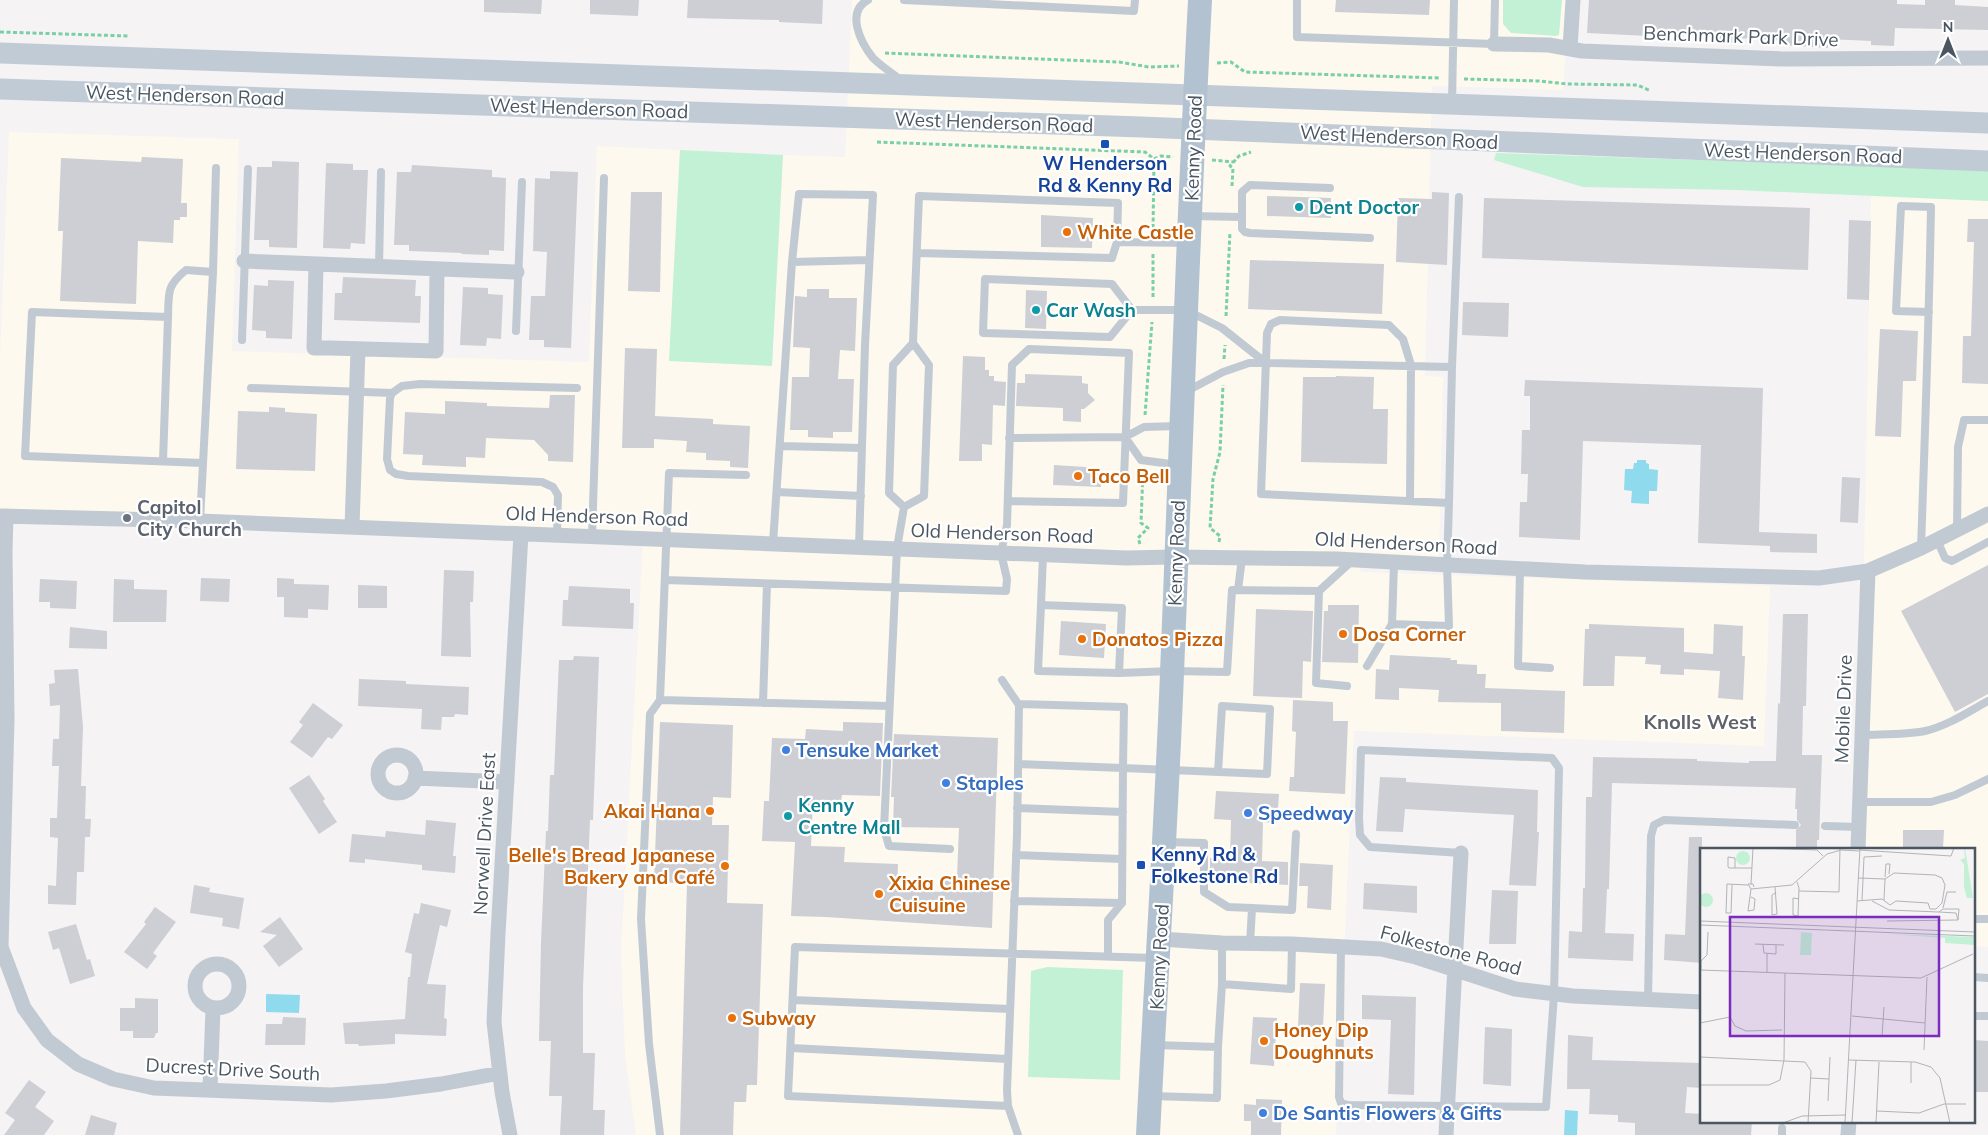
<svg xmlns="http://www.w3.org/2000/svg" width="1988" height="1135" viewBox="0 0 1988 1135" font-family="Mulish,sans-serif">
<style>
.commercial{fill:#fdf9ef}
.green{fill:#c3f1d5}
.water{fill:#90daee}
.building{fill:#cdcfd5}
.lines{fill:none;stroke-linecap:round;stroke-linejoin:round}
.path{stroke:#7ad0a6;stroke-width:3;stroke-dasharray:4 2.5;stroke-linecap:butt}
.service{stroke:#c1cad2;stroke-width:8}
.minor{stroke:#c1cad2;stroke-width:15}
.secondary{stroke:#c1cbd6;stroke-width:21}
.primary{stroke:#b3c2d1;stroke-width:24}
.transit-dot{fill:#1a4fb4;stroke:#fff;stroke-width:2}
.culture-dot{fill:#0f9aa8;stroke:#fff;stroke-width:2}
.food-dot{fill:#e8710a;stroke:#fff;stroke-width:2}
.worship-dot{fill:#6b7280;stroke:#fff;stroke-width:2}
.shop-dot{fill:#3f7fe0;stroke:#fff;stroke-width:2}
.labels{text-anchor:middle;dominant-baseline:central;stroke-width:4.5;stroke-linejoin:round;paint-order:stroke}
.street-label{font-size:19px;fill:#4a5661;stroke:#fff}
.transit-label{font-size:19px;font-weight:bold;fill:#164399;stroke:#fff}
.culture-label{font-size:19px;font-weight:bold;fill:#0d838f;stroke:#fff;text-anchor:start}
.food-label{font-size:19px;font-weight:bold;fill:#c56008;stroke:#fff;text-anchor:start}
.worship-label{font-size:19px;font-weight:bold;fill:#5b616d;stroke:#fff;text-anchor:start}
.shop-label{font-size:19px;font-weight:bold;fill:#366cbe;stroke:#fff;text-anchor:start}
.neighbourhood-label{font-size:20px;font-weight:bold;fill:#5f6368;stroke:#fff}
.inset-road{fill:none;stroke:#b1b4b9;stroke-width:1}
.view{fill:#7b2cbf;fill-opacity:0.15;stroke:#7b2cbf;stroke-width:2.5}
.inset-edge{fill:none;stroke:#4a5661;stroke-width:2.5}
</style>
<rect width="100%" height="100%" fill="#f5f3f3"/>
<!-- commercial -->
<path class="commercial" d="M852,0H1569L1563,90L1432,86L1425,376L1443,377L1439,562L1361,561L1360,572L1770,586L1764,746L1354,731L1336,1135H636L625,1056L621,951L643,538L0,513V358L9,132L239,139L232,351L589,362L597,146L680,150L669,361L772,366L783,155L845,157Z
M1871,196L1988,201V947L1974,946V849H1857L1866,572L1864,561Z"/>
<!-- green -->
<path class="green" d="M1503,0H1562L1559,35L1556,36L1511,33L1503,24Z
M680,150L783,155L772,366L669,361Z
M1496,153L1988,170V201L1736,190L1583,187L1494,160Z
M1047,967L1123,970L1120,1080L1028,1077L1031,971Z"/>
<!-- water -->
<path class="water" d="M1637,460H1646V463L1649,464V469L1658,470L1657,491H1649V504L1631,503L1632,491L1624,490L1625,469H1633L1634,463H1637Z
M266,994L300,995L299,1013L266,1012Z
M1565,1110L1578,1111L1577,1135H1564Z"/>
<!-- building -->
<path class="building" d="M484,0H542L541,14L484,12Z
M590,0H639L638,16L590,14Z
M688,0H823L822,24L779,22V20L687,18Z
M1336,0H1430L1429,15L1335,12Z
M1589,0H1897V4L1925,5V0H1955V5L1988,7V30L1895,28L1894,46L1871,45V41L1828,39V48L1781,45L1782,40L1735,38V43L1711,41V35L1670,33L1669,37L1587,33Z
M142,157L183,159L181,203H187V217H180V220H174L173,243L138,241L136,304L60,301L63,231H58L61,158L141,162Z
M272,161L299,162L297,248L269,247V240H254L257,167H272Z
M326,163L353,164V170H368L365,244L351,243L350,249L323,248Z
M412,165L492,170V177L506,178L504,251L489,250V255L461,254L462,253L409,251V245H394L397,172H411Z
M550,171L578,172L571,348L544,347V340H529L531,296H545L547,252L533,251L535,178L550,179Z
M631,192H662L660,292L628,291Z
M1432,192L1449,193L1447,265L1396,262L1398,198L1432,199Z
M1267,196L1331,198V218L1267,216Z
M1484,198L1810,208L1808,270L1482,258Z
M1041,215L1093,218L1092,248L1041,247Z
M1968,219H1988V384L1962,383L1963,336H1971L1974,242H1967Z
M1849,220L1871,221L1869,300L1847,299Z
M1250,260L1384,264L1382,314L1248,309Z
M343,277L416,280L415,296H421L420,323L334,320L335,293H342Z
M268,280L294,281L292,339L266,338V331L252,330L254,285L268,286Z
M463,287L488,288V294L503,295L501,339L487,338L486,346L460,345Z
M807,289H829V298H857L855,351L840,350L838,379H854L852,432H833V438L808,437V430H790L792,377H809L810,348L793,347L795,296L807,297Z
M1026,290L1047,291L1046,329L1025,328Z
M1463,302L1509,303L1508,337L1462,335Z
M1880,329L1918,331L1916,381H1903L1901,437L1875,436Z
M625,348L657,349L655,416L713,419V424L750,426L748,468L730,467V461L706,460V453L686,452L687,441L654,439V448H622Z
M963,356L985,357V370H989V376H994V381L1006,382L1005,406L993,405L992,445L982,444V461H959Z
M1025,374L1082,376V383L1088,384V393L1095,400L1084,409H1081V422L1063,421V408L1016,406L1017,383H1025Z
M1336,376L1374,377L1373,409H1388L1387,464L1301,462L1303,377H1336Z
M1525,380L1763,388L1759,532L1817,534V553L1770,552V546L1698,543L1701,445L1583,441L1580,540L1519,537L1520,502H1527L1528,474H1521L1522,430H1530V396H1524Z
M550,395H575L573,462L548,461V455L534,440L486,438L485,458L466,457V467L422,465L423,455L403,454L405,412L445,414V401L487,403V406L549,408Z
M269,407L285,408V412L317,414L315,471L236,469L238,411L269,412Z
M1054,465L1102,468L1101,487L1053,485Z
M1842,477L1860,478L1858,523L1840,522Z
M1988,565V694L1955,712L1901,611Z
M444,570L474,571L473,602H470L471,657L441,656Z
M201,578L230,579L229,602L200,601Z
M277,578L294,579V584L329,585L328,610L308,609V618L284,617V597H277Z
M40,579L77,581L76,609L50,608V602H39Z
M114,579L134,580V589L167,590L166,622H113Z
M358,585L387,586V608H358Z
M569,586L630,589V603H634L633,629L562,626L563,600H568Z
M1328,605H1359L1358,663L1322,662L1324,611H1328Z
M1256,609L1313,611L1311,662L1303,661L1302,698L1253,696Z
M1783,614H1808L1806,706H1803L1802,755H1822L1819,840H1817V849H1796V830L1801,825L1797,820V809H1795L1796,788L1612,783L1609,889H1607L1605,933L1634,934L1633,961L1568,958L1569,931L1582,932L1583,888H1585L1586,797H1592L1593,757L1697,759V761L1749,763V761H1776L1778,703L1780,704Z
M1061,621L1106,624L1104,658L1059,655Z
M1589,624L1684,628V652L1713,654L1714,624L1743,626L1742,656H1745L1743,700L1718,698L1720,671L1684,669V675L1660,674L1661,665L1645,664L1646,657L1615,656L1614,686H1583L1585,629H1589Z
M70,627L107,631V649L69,648Z
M1390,655L1451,658L1450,660H1457V664L1477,665V674H1486L1485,688L1565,691L1564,733L1501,731V703L1438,702L1439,690L1399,688V700L1375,699L1376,669L1389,670Z
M574,656L599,657L593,820H590L583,987V1053H595L593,1110H605L604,1135H560L562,1096H549L551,1041H539L541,942L546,831H548L550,775H554L559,660H573Z
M78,669L83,727L81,786H86L85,819H91L90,837H85L84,872H77L76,905L48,904V885L56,886L58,838L50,837V818H57L59,766H52L53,739H59L60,705L50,706L49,684L55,683L54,670Z
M359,679L406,681V684L469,687L468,715L455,714L454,717H442L441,730L421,729L422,709L358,706Z
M1293,700L1333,702V721H1348L1345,794L1289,791L1290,777H1294L1296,732L1292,731Z
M313,703L343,725L332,739L328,737L312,758L290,742L303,725L299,722Z
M660,722L733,725L731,798L713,797L712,825H729L727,903L763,904L757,1085H747L746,1102H734L733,1135H680L687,883L654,882Z
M843,722L883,723L880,796L842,795L841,801L813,800L811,846L845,847L844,862L898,864L897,890L942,892V876L957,877L959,828L893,827L894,797H891L894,734L998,738L992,928L826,917L791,916L795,842L762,841L764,801H769L772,738L805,739L806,729L843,731Z
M309,775L325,799L323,801L337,822L319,834L289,788Z
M1380,777L1406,778V782L1538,790L1537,832H1539L1536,886L1509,885L1514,815L1405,809L1403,832L1376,831Z
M1216,791L1279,794L1277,823L1263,822L1262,861L1288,862V885L1210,881V858L1230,859L1231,820L1214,819Z
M426,820L456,823L453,856H456L455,873L422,870V865L365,859V863L349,862L352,834L385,837L386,831L425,835Z
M1903,830H1944L1943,849H1903Z
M1689,837H1702V963L1664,960L1665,934L1685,935Z
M1300,863L1333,865L1331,910L1307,908L1308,886H1299Z
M1364,883L1417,886V913L1363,909Z
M194,885L210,888L209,892L244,898L239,929L222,926L223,918L190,913Z
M1492,890L1518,891L1516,944H1489Z
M421,903L451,910L447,927L440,925L427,984L446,985L444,1018L447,1019L446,1036L395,1034V1044L359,1046L358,1044H345L343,1023L405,1019L408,977H410L412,954L405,952L414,913L419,914Z
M155,907L176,922L153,953L157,956L147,969L124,952L146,924L144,922Z
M280,917L303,949L279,967L263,946L277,935L260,932Z
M76,924L87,960L90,959L95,976L70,984L59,948L53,950L48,932Z
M1300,983L1325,984L1323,1028L1298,1027Z
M1362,995L1416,997L1414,1095L1388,1094L1391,1020L1362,1019Z
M135,998L158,999V1033H156L154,1038H133V1031H120V1008H135Z
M283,1017L306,1018L305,1045H265L266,1024H282Z
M1253,1017L1277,1018L1274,1066L1250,1064Z
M1485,1027L1512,1029L1511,1086L1483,1084Z
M1568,1035L1593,1037L1592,1060L1702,1063V1088L1687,1087L1685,1113L1702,1114V1121H1752L1751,1135H1635V1123L1618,1122V1115L1589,1114L1590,1089H1567Z
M1974,1040L1988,1041V1092H1974Z
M29,1080L46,1092L35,1107L54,1121L44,1135H4L15,1120L5,1113Z
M1256,1099L1282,1100L1281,1135H1251V1121H1244V1104L1256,1105Z
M91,1115L117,1123L114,1135H85Z"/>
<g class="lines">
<!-- path -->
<path class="path" d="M0,32L128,36
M885,53L1119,62L1149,67L1179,66
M1217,63L1231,62L1245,72L1440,78
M1464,79L1540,81L1567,84L1637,85L1651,91
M877,142L1145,152L1154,159L1153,231
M1154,159L1161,156L1173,157
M1212,160L1233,162
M1232,186L1233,168L1230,166L1239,156L1251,152
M1153,254V298
M1226,316L1230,232
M1224,359L1225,345
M1145,415L1152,322
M1219,542L1220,536L1210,528L1213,479L1220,452L1223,385
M1140,544L1138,538L1148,528L1141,523L1143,471"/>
<!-- service -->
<path class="service" d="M868,0C845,12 861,43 873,58C881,66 892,73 901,80
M904,0L1134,11L1135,0
M1297,0V37L1494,44L1495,0
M1452,103L1454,0
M1192,216L1242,217V229L1245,232L1250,233L1370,238
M1242,217V192L1250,185L1330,188
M917,253L1112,258L1117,242
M792,262L869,260
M379,267L381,172
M213,272L216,168
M1132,310L1110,337L983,333L985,279L1112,284L1132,310H1186L1222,328L1266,363
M516,331L522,182
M242,340L248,169
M1452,367L1459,197
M251,388L392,393
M1187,391L1223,372L1249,363H1266L1452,367L1449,503L1261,494L1267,333L1271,324L1280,320L1389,325L1403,339L1411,365L1410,501
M1125,437L1141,460L1178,465
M1009,438L1125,437L1144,427L1179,426
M780,446L862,448
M163,461L168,317
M777,492L861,496
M904,507L924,496L929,365L913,343
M200,521L213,272L186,270C166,286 169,293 168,317L32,312L25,456L202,463
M1957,530L1958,447L1964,420H1988
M557,535L558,495L553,487L542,482L408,476L396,474L390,470L387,459L390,398L392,393L402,386L420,384L577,388
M592,536L604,178
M1937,540L1945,558L1952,561L1988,542
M773,543L792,262L799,194L873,195L865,345L859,547
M1921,548C1925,435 1929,321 1931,207L1901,206L1896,311L1929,312
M1394,563L1392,624L1449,626L1447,565L1449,503
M1520,569L1518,666L1550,668
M665,580L1006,591L1007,579L1001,553L1007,525L1012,365L1029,349L1129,353L1123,503L1008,501
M1238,590L1242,558
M1319,591L1353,560
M1041,605L1122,608L1119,673L1038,671Z
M1041,605L1043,555
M1367,666L1392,624
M1119,673L1172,671L1227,672L1232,590L1319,591L1316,683L1347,686
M1002,680L1019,705
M660,700L889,706
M763,703L767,584
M1862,735C1883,734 1905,735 1925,731C1947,726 1968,712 1988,701
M1018,764L1123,768L1122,903L1108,920V956
M1860,802H1931L1955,795L1988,779
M1017,808L1123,812
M1825,826L1859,827
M1166,842L1204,843V892L1228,907L1252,908L1250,944
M950,849L889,846L884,829L897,548L904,507L889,493L893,365L913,343L919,196L1118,203L1117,242L1187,243
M1016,855L1122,859
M1014,901L1122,903
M1252,908L1292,910L1296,834
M1974,919H1988
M1222,943V984L1291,989L1292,944
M1341,946L1339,1097L1341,1103L1348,1105L1546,1107L1554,995L1559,768L1552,758L1361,750L1359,818L1360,835L1370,847L1461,853
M1974,977L1988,978
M793,1000L1010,1009
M1648,1000L1651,836L1654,825L1664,820L1795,825
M1974,1016H1988
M1218,1047L1222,984
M791,1048L1008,1059
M1152,1096L1217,1098L1218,1047L1155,1045
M1008,1106L788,1096L795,947L1154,958
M660,1135L649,1044L641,919L650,714L660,700L669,473L746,475
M1018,1135L1008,1106L1007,1090L1017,835L1019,704L1124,707L1123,768L1267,774L1270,709L1222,706L1218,772
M1782,1135V1128"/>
<!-- minor -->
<path class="minor" d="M1494,44L1549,45L1582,51L1783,59L1988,58
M1570,48L1573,0
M244,261L517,272
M316,264L314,348H330L436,351L437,269
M0,516L200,521L1126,558L1175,557L1337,559L1585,572L1819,578L1868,571L1921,548L1988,514
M6,516L5,552L7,719L1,947L24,1008L47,1040L78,1064L113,1079L154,1088L331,1095L386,1091L441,1084L500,1073
M352,527L358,349
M378 774a19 19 0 1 1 38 0a19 19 0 1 1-38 0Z
M415,778L507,782
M1858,849L1868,571
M1160,939L1222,943L1292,944L1381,949L1416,957L1515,989L1573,996L1702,1002
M195 986a22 22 0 1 1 44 0a22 22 0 1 1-44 0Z
M210,1090L213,1008
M510,1135L502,1092L494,1022L498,934L521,534
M1446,1135L1461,853
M1848,1135L1849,1121"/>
<!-- secondary -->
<path class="secondary" d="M0,53L1988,123
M0,89L1141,127L1988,161"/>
<!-- primary -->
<path class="primary" d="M1148,1135C1156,981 1166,827 1172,673C1181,449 1188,224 1200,0"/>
</g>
<!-- markers -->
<g class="transit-dot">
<rect x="1100" y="139" width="10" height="10" rx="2.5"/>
<rect x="1136" y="860" width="10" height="10" rx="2.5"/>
</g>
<g class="culture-dot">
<circle cx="1299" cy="207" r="5"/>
<circle cx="1036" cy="310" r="5"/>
<circle cx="788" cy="816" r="5"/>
</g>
<g class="food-dot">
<circle cx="1067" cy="232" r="5"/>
<circle cx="1078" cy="476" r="5"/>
<circle cx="1343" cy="634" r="5"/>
<circle cx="1082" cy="639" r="5"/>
<circle cx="710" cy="811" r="5"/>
<circle cx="725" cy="866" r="5"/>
<circle cx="879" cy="894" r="5"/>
<circle cx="732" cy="1018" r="5"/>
<circle cx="1264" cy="1041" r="5"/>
</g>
<circle class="worship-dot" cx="127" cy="518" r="5"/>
<g class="shop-dot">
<circle cx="786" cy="750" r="5"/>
<circle cx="946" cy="783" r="5"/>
<circle cx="1248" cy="813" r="5"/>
<circle cx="1263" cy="1113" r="5"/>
</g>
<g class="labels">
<!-- street labels -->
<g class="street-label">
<text transform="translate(1741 36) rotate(2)">Benchmark Park Drive</text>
<text transform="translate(185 95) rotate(2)">West Henderson Road</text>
<text transform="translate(589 108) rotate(2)">West Henderson Road</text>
<text transform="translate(994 122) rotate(2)">West Henderson Road</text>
<text transform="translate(1399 137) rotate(3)">West Henderson Road</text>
<text transform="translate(1193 148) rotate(-88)">Kenny Road</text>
<text transform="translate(1803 153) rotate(2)">West Henderson Road</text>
<text transform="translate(597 516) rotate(2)">Old Henderson Road</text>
<text transform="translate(1002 533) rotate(2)">Old Henderson Road</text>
<text transform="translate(1406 543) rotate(3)">Old Henderson Road</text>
<text transform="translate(1176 553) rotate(-88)">Kenny Road</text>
<text transform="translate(1843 709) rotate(-88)">Mobile Drive</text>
<text transform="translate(484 834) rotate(-87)">Norwell Drive East</text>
<text transform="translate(1451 950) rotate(15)">Folkestone Road</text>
<text transform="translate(1159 957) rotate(-87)">Kenny Road</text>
<text transform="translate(233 1069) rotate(3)">Ducrest Drive South</text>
</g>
<!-- transit labels -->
<g class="transit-label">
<text x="1105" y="163">W Henderson<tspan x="1105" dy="22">Rd &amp; Kenny Rd</tspan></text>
<text x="1151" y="854" text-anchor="start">Kenny Rd &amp;<tspan x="1151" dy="22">Folkestone Rd</tspan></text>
</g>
<!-- culture labels -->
<g class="culture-label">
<text x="1309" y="207">Dent Doctor</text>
<text x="1046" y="310">Car Wash</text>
<text x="798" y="805">Kenny<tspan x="798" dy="22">Centre Mall</tspan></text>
</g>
<!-- food labels -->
<g class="food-label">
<text x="1077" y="232">White Castle</text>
<text x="1088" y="476">Taco Bell</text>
<text x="1353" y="634">Dosa Corner</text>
<text x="1092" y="639">Donatos Pizza</text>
<text x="700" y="811" text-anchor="end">Akai Hana</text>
<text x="715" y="855" text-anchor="end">Belle's Bread Japanese<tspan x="715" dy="22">Bakery and Café</tspan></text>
<text x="889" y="883">Xixia Chinese<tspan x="889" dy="22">Cuisuine</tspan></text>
<text x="742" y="1018">Subway</text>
<text x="1274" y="1030">Honey Dip<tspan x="1274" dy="22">Doughnuts</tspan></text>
</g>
<!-- worship labels -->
<g class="worship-label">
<text x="137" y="507">Capitol<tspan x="137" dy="22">City Church</tspan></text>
</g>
<!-- shop labels -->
<g class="shop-label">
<text x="796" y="750">Tensuke Market</text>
<text x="956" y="783">Staples</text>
<text x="1258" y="813">Speedway</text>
<text x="1273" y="1113">De Santis Flowers &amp; Gifts</text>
</g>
<!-- neighbourhood labels -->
<g class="neighbourhood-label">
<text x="1700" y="721">Knolls West</text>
</g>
</g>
<!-- overview -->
<g transform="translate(1700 848)">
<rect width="275" height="275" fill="#f5f3f3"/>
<path d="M264,0H265L273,50H267L264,39V16L260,12L265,10ZM36 10a7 7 0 1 1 14 0a7 7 0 1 1-14 0ZM-1 52a7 7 0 1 1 14 0a7 7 0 1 1-14 0ZM101,84L112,85L111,107H100ZM187,86L275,89V97L245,95V90Z" fill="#c3f1d5"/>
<path class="inset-road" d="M58,0L117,2L123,8M159,2L251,8L254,0M35,20V10L28,9V19L29,20H52M185,29L186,16H190L189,26M97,34L99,40L98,68L93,67V50L99,51M51,36L53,0M32,37L31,65H26L27,36L48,37M54,39L53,36H48L51,41L92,37L127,6L141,2L159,3M99,43L139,44L140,0M75,45L72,47V67L77,66L75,39M51,49L55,51L54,62L48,63L51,41M184,52L185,31M157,53L182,51L190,57L196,53L228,55L230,61H236L242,55L245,37L242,30L235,27L194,25L185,31L158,30M162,53L164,9L182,8M172,53L189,62L239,64L243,61H259L258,72M243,60L247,44H256M239,64L256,65L258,72M0,73L275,84M187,73L258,72M0,77L275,88M55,96L84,97M63,97L64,105L76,106V97M0,122L221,130L273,106M1,122V113L7,107L8,84M30,123V169L35,178L46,183L82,182M67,124V106M152,168L225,175M0,175L30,169M182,189L184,159M224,202L227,129M0,209L105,214L111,223L108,275M149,212L215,214L231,219L240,230L250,275M111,230L129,231M211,235V214M0,237H69L80,232L84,212L85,125M128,253L130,209M177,263L219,265L244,256H266M83,275L102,268L146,267M145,275L160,0M152,275L156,212M176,275L179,214"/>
<path class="view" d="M30,69H239V188H30Z"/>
<rect width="275" height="275" class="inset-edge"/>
</g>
<!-- north arrow -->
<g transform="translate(1948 40)" stroke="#ffffff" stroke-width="4" paint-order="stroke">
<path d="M0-4L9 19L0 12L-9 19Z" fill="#4a5661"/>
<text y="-8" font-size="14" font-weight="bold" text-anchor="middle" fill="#4a5661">N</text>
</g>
</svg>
